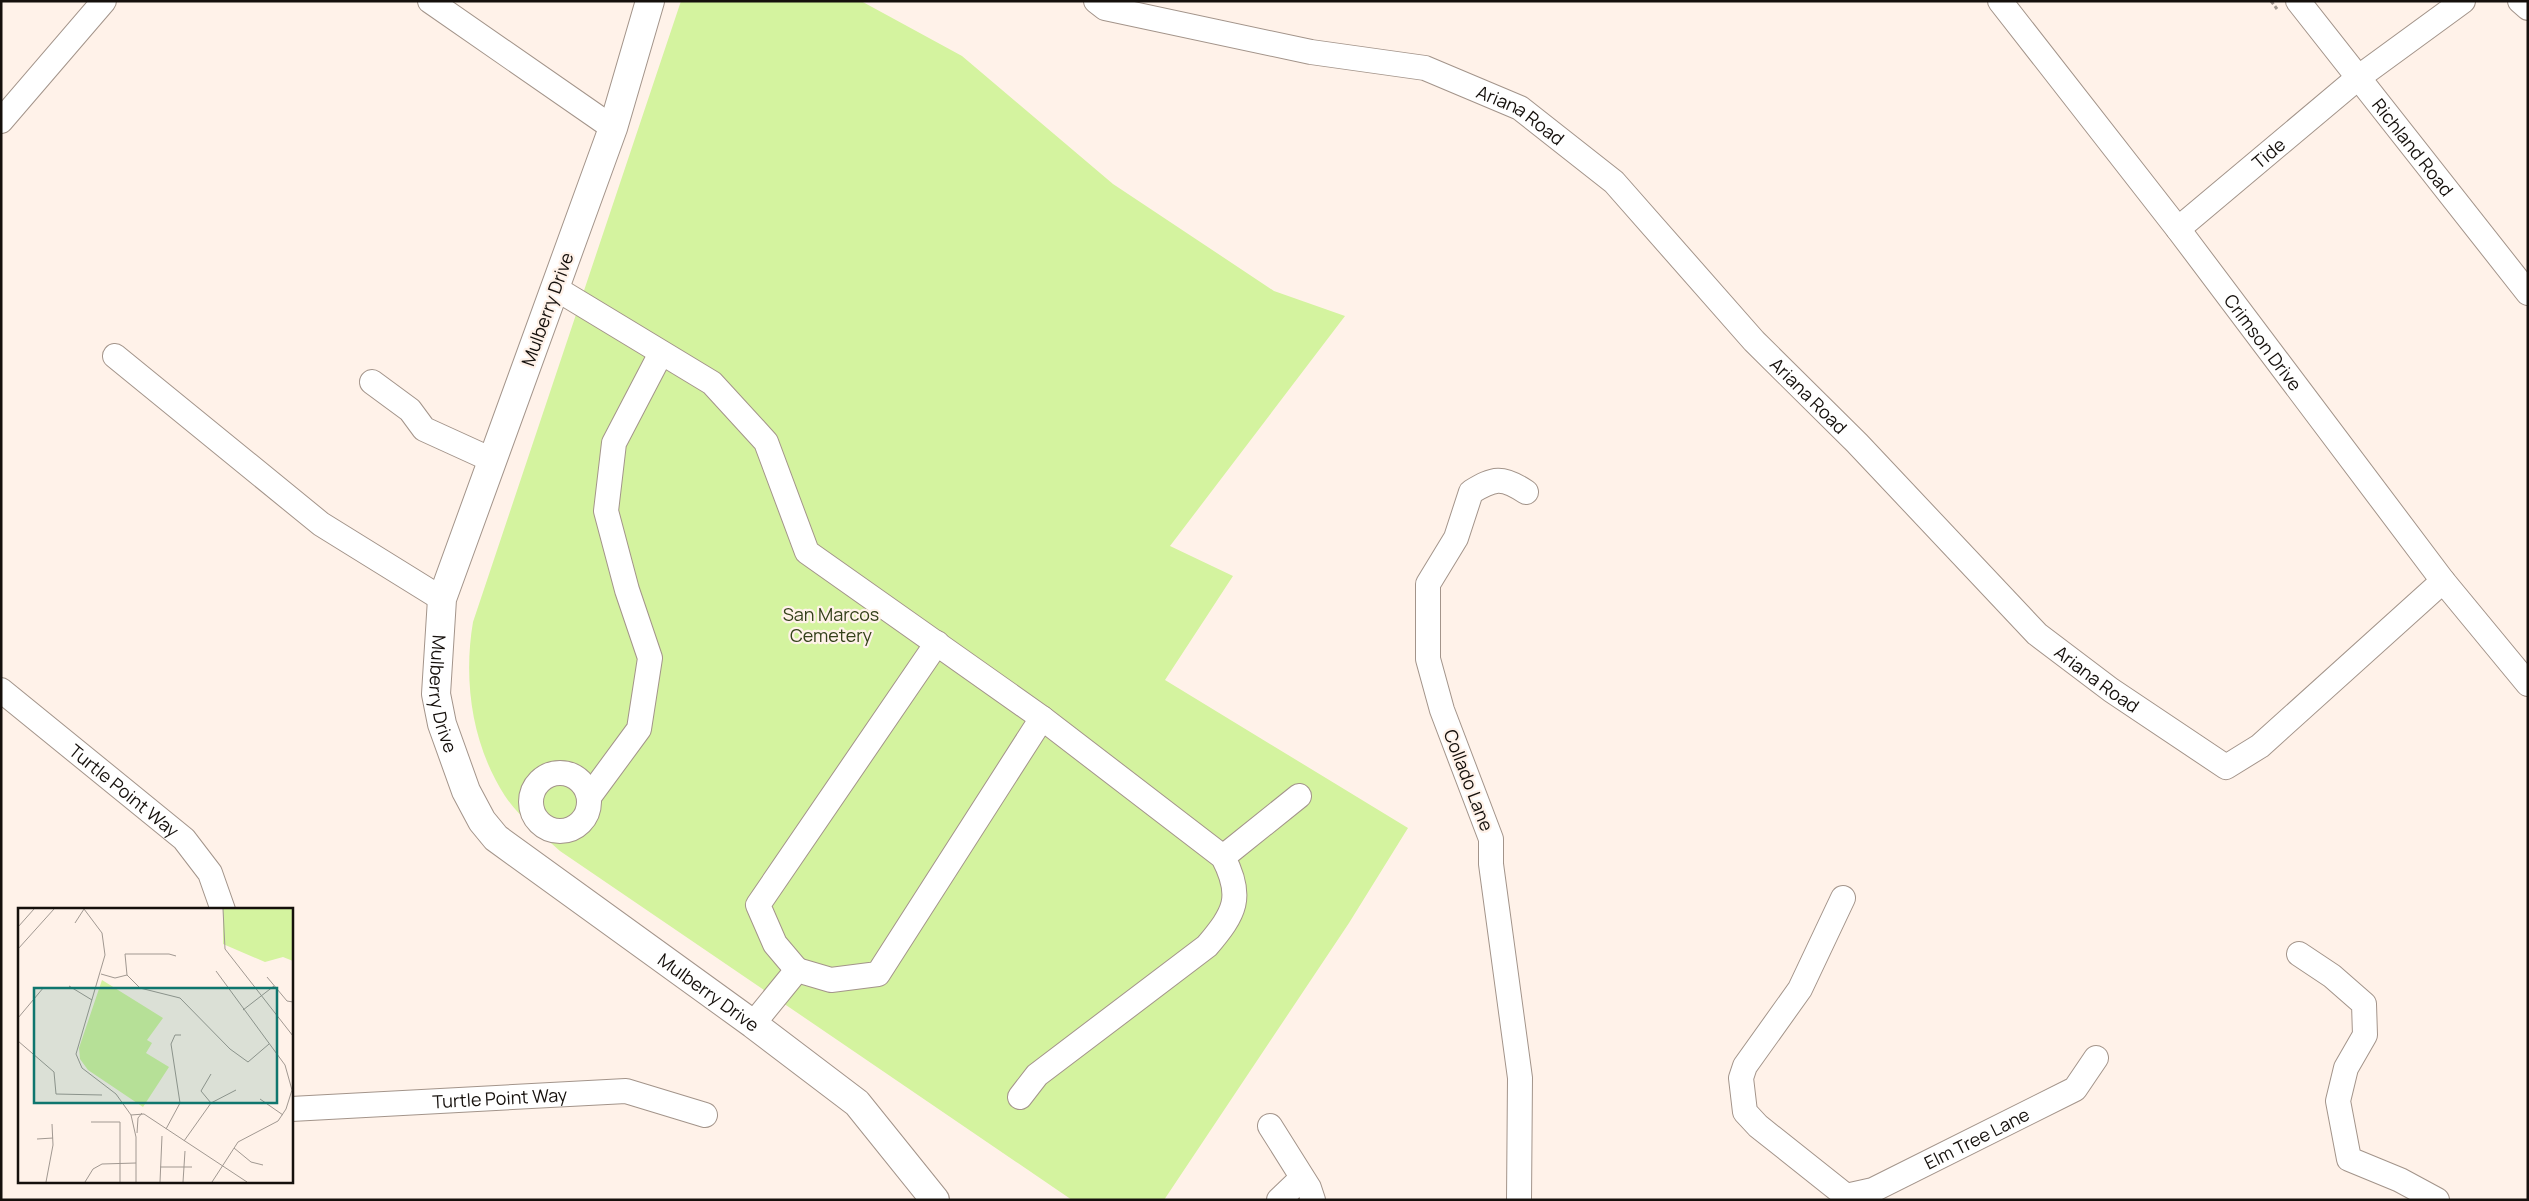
<svg xmlns="http://www.w3.org/2000/svg" width="2529" height="1201" viewBox="0 0 2529 1201" font-family="Manrope,sans-serif">
<style>
.green{fill:#d4f39f}
.lines{fill:none;stroke-linecap:round;stroke-linejoin:round}
.minor-casing{stroke:#a3948a;stroke-width:26}
.major-casing{stroke:#a3948a;stroke-width:30}
.path{stroke:#a39992;stroke-width:3;stroke-dasharray:4 2.5;stroke-linecap:butt}
.minor{stroke:#fff;stroke-width:24}
.major{stroke:#fff;stroke-width:28}
.labels{text-anchor:middle;dominant-baseline:central;stroke-width:4.5;stroke-linejoin:round;paint-order:stroke}
.street-label{font-size:18px;fill:#15100c;stroke:#fff2e9}
.park-label{font-size:18px;fill:#34411a;stroke:#fff2e9}
.inset-road{fill:none;stroke:#a19891;stroke-width:1}
.view{fill:#0f766e;fill-opacity:0.15;stroke:#0f766e;stroke-width:2.5}
.inset-edge{fill:none;stroke:#15100c;stroke-width:2.5}
</style>
<rect width="100%" height="100%" fill="#fff2e9"/>
<!-- green -->
<path class="green" d="M681,1H861L962,56L1113,184L1274,291L1345,316L1170,546L1233,576L1165,680L1408,828L1349,923L1164,1200H1072L560,851C541,834 519,817 505,796C472,745 463,681 473,622Z"/>
<g class="lines">
<!-- minor casing -->
<g class="minor-casing">
<g id="minor">
<path d="M430,1L613,128"/>
<path id="s1" d="M1096,1L1105,8L1311,52L1425,68L1520,108L1614,182L1754,341L1857,443L2037,634L2111,690L2226,767L2260,746L2443,581"/>
<path id="s2" d="M2000,1L2178,229L2443,581L2528,684"/>
<path id="s3" d="M2298,1L2528,293"/>
<path d="M2520,1L2528,8"/>
<path d="M1,121L104,1"/>
<path id="s4" d="M2178,229L2359,77L2463,1"/>
<path d="M555,288L712,383L766,442L807,552L1042,718"/>
<path d="M115,356L321,524L442,599"/>
<path d="M372,382L410,410L424,429L492,460"/>
<path id="s5" d="M1,690L184,839L210,873L223,910"/>
<circle cx="560" cy="802" r="29"/>
<path d="M589,797L639,729L650,658L627,590L606,511L614,443L661,353"/>
<path d="M1223,857L1299,796"/>
<path d="M1843,898L1800,989L1745,1066L1741,1078L1745,1112L1758,1126L1846,1196"/>
<path d="M2299,954L2332,976L2364,1004L2365,1035L2346,1068L2338,1101L2349,1159L2400,1180L2437,1200"/>
<path d="M797,970L775,944L758,905L937,643"/>
<path d="M753,1024L797,970L831,980L878,974L1042,718L1223,857C1244,897 1235,913 1207,946L1037,1075L1020,1097"/>
<path id="s6" d="M291,1109L626,1091L705,1115"/>
<path d="M1270,1126L1309,1188L1313,1200"/>
<path d="M1279,1200L1302,1178"/>
<path d="M1519,1200L1520,1078L1491,864V839L1442,710L1428,659V584L1456,538L1471,492C1494,478 1502,476 1526,492"/>
<path id="s7" d="M1844,1200L1846,1196L1873,1190L2075,1089L2096,1058"/>
</g>
</g>
<!-- major casing -->
<g class="major-casing">
<g id="major">
<path id="s8" d="M650,1L613,128L442,599L436,694L442,724L466,791L482,821L496,838L753,1024L857,1103L935,1200"/>
</g>
</g>
<!-- path -->
<path class="path" d="M2271,1L2277,9"/>
<!-- minor -->
<use href="#minor" class="minor"/>
<!-- major -->
<use href="#major" class="major"/>
</g>
<g class="labels">
<!-- street labels -->
<g class="street-label">
<text stroke="none"><textPath href="#s1" startOffset="444">Ariana Road</textPath></text>
<text stroke="none"><textPath href="#s3" startOffset="186">Richland Road</textPath></text>
<text stroke="none"><textPath href="#s4" startOffset="118">Tide</textPath></text>
<text transform="translate(547 309) rotate(-70)">Mulberry Drive</text>
<text stroke="none"><textPath href="#s2" startOffset="431">Crimson Drive</textPath></text>
<text stroke="none"><textPath href="#s1" startOffset="849">Ariana Road</textPath></text>
<text stroke="none"><textPath href="#s1" startOffset="1254">Ariana Road</textPath></text>
<text stroke="none"><textPath href="#s8" startOffset="729">Mulberry Drive</textPath></text>
<text transform="translate(1469 780) rotate(69)">Collado Lane</text>
<text stroke="none"><textPath href="#s5" startOffset="159">Turtle Point Way</textPath></text>
<text stroke="none"><textPath href="#s8" startOffset="1149">Mulberry Drive</textPath></text>
<text stroke="none"><textPath href="#s6" startOffset="209">Turtle Point Way</textPath></text>
<text stroke="none"><textPath href="#s7" startOffset="148">Elm Tree Lane</textPath></text>
</g>
<!-- park labels -->
<g class="park-label">
<text x="831" y="614">San Marcos<tspan x="831" dy="21">Cemetery</tspan></text>
</g>
</g>
<!-- overview -->
<g transform="translate(18 908)">
<rect width="275" height="275" fill="#fff2e9"/>
<path d="M205,1H275V53L265,49L247,54L205,36ZM84,72L145,110L129,132L134,135L128,145L151,159L125,199L70,162L62,151L61,140Z" fill="#d4f39f"/>
<path class="inset-road" d="M66,1L84,25L87,47L58,146L64,160L98,186L113,207L118,229V274M205,1L207,41L275,128M57,15L66,1M0,19L16,1M0,41L36,1M158,48L151,46H107L109,67L122,80L162,90L212,141L230,154L251,136M83,66L97,70L109,67M249,69L269,93L275,94M51,78L74,92M225,102L256,78M0,110L26,79M0,133L36,164L38,186L84,187M193,166L183,183L193,195M242,191L265,207M113,207L126,206L229,274M73,214H102V274M148,221L162,195L153,136L157,127H163M119,225L120,210L124,205M19,231L35,230M166,233L193,195L218,182M216,240L233,254L245,257M142,259H174M28,274L35,237L34,216M67,274L75,261L84,256L118,255M142,274L144,228M165,274L167,243M194,274L220,234L260,213L268,201L274,182L267,157L198,63"/>
<path class="view" d="M16,80H259V195H16Z"/>
<rect width="275" height="275" class="inset-edge"/>
</g>
<!-- border -->
<rect width="2529" height="1201" fill="none" stroke="#15100c" stroke-width="5"/>
</svg>
